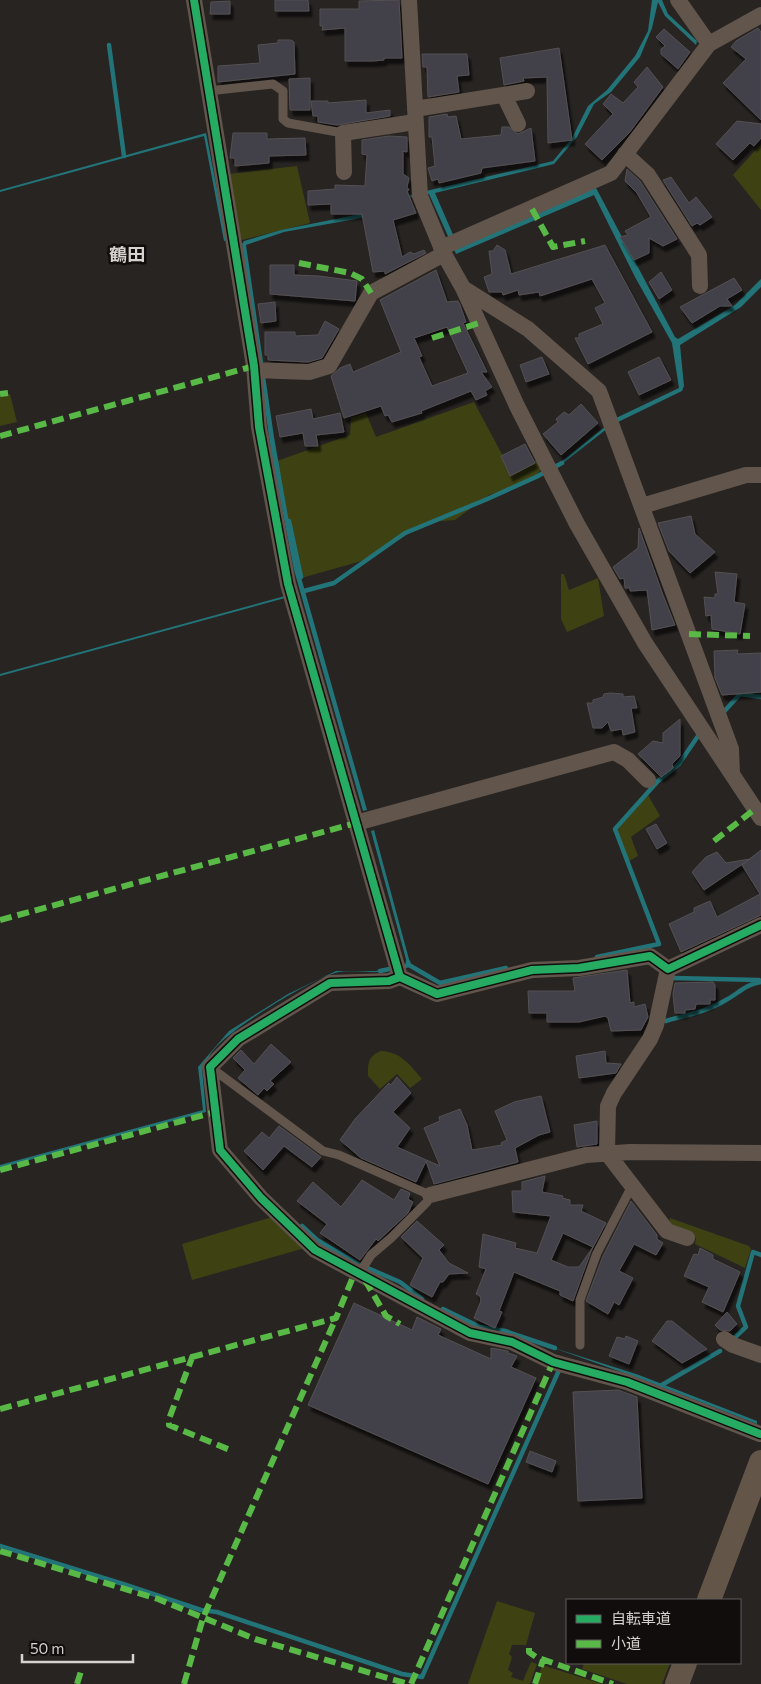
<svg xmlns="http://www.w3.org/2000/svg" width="761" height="1684" viewBox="0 0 761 1684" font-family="Commissioner,'Noto Sans JP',sans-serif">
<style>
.green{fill:#3e4213}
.water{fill:#227478}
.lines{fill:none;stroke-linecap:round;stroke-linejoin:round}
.stream{stroke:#227478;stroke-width:4.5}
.building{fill:#433f48;stroke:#535152;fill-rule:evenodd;filter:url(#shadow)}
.lane{stroke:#62554c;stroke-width:9}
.street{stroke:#62554c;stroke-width:16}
.secondary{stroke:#645549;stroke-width:24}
.quiet{stroke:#58b947;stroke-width:6;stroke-dasharray:12 6;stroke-linecap:butt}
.cycleway-casing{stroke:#100d0c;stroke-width:11}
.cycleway{stroke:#26ab63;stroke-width:8}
.labels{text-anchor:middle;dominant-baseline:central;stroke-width:5;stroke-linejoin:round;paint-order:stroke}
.quarter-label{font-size:18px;font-weight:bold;fill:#d5d2cf;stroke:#100d0c}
</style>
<defs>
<filter id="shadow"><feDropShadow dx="3" dy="5.5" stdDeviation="1" flood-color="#0009"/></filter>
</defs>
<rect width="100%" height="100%" fill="#272422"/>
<!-- green -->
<path class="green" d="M761,144V210L733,175Z
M297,166L310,223L238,241L229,174Z
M10,394L17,422L0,426V396Z
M474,402L512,473L536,460L541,470L529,482L489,495L455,520L428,522L365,560L298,579L274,462L350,435L351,418L366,413L376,437Z
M561,574H564L569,590L598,578L604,616L567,632L561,619Z
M648,795L660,816L631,837L638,856L629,861L617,830Z
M381,1051C401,1052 410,1065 422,1079L410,1088L397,1074L380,1089L368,1076C368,1063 368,1056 381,1051Z
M272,1217L305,1248L192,1280L182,1244Z
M670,1218L749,1246L751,1249L745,1268L695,1244L696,1238L669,1229Z
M497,1601L535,1613L526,1645H512L509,1654L512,1657L508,1670L513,1673L511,1677L523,1681L531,1662L537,1664L530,1684H468Z
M584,1663H670L662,1684H627L582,1669Z
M542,1665L602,1684H536Z"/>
<!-- water -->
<path class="water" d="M652,0H662L668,14L697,41L696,45L665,16L658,2L652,28L640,57L611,92L594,104L577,137L554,164L435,193L458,246L595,186L675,337L678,339L735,305L761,279V287L741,307L680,345L684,386L682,391L618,422L616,418L679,388L672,343L635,277L594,195L456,254L429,194L412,197L372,216L284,232L246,245L274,437L295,556L367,810L363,811L294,570L272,458L242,244L244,241L281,230L370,212L409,195L553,161L572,138L588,106L607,90L635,56L648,31Z
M206,133L227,240L224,241L204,136L0,192V190Z
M606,426L608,428L558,467L557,465Z
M285,596V598L0,676V674Z
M374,830L410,963L409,967H406L407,963L371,831Z
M385,968V971C369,974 351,969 335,973C308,981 237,1025 217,1046C211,1052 206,1061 202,1068L206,1112L0,1168V1165L203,1110L198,1067L229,1031L288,994L336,971H376Z
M551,1347L639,1375L757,1421V1424L641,1379Z"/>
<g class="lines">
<!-- stream -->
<path class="stream" d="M109,45L124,156
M289,521L301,577
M304,591L334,583L405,533L485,500L536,477L562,463
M721,715L740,694L761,697
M597,957L659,944L615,829L658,781L679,764L700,733
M409,965L440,983L506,968
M380,971L409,965L408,962
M673,978L759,980
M666,1021C686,1015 708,1011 726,1000C739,993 746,984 761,982
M302,1226L317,1240L356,1263L400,1282L422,1299
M443,1309L480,1327L505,1331L555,1348
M734,1338L746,1327L738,1306L753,1252L761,1255
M660,1386L720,1351
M0,1546L123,1584L201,1610L217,1612L402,1674L422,1677L560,1368"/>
</g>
<!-- building -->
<path class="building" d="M275,0H308L309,11H275Z
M399,0L402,58H384V60L373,61H345V28L322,30L323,26H320V9H359V1Z
M230,1V14H210L211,2Z
M758,28L761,32V120L723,83L746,59L731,47L736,41Z
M664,29L690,52L678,69L661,54V49L665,46L656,37Z
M278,40H291L294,42L295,74L218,82V66L260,63L258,45L278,43Z
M559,48L572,140L548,143L547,77L523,78L524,81L504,85L500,58Z
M422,54H467L469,75L457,76L459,92L428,97L427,67H423Z
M647,67L663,87L629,133L602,160L585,144L613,114L603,104L611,94L623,103L638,87L634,82Z
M310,78V110H290L289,79Z
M366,100V113L390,110V116L337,125L318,122V116H313L311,101H328V103Z
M447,114L448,117L456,116L461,139L501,135L502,127H509L518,134L531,128L535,161L482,168L481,173L439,183L438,179L432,181L428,168L435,166L432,137H429V117Z
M737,121L761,124V138L754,146L750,143L733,160L716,144Z
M233,133H267V139L305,138L306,155L269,156V163L235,166V158H230Z
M389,136L407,137V152L403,151V174L409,178L407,187L409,190L407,191L416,213L393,220L402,257L410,252L414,254L424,250L426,253L385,274V271L373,272L362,214H331V204L308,205V191L335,189V185L365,186L367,155L362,154V140Z
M627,169L640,181L677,239L663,246L649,238V253L634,260L620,237L628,235L625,231L651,217L637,193L625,181Z
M671,177L689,203L696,197L712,217L700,225L697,223L692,226L663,180Z
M497,245L505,250L511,274L605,245L652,332L588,364L575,338H579V334L603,324L595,308L605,303L592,279L540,296L539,292L519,295L518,290L503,295L502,292H489L484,277L492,274L489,251H493Z
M270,265H294V275L319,276L357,281L355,301L270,294Z
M436,270L447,302L458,301L460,305L466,322L463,323L487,372H481L492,387L485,391L487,395L476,400L471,391L421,411L422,413L392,422L388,415L385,416L381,406L344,418L331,376L340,368L350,364L353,372L401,352L380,300ZM447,327L468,373L432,386L419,357L422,356L414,338Z
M661,272L672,290L659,299L649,282Z
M734,278L742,290L727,299L732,306H720L692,323L680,307Z
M275,302L276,321L261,323L258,304Z
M325,321L339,329L322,358L308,362L268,360V355H265V332H295V336L318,335Z
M542,357L549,374L526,382L520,365Z
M659,357L671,380L639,395L628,372Z
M581,404L598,423L561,455L543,434L558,422L556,419L564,412L569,415Z
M311,409L313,419L340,413L344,432L316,435L318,446H305L303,433L280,437L276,416Z
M525,444L535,463L510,476L501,456Z
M691,516L695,534L715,552L690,573L669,551L658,523Z
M639,528L663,595L675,625L652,630L647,590L630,591V588H625L624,578L620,579L613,567L638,548Z
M715,572L737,574L734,602L745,604L740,634L712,629L711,615L706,616L704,597L715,598V594H718Z
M738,650L737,654L761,653V692L722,695L715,678L714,651Z
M610,693L623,694V697L634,696L637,708H631L635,732L623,735L622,729L611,731L608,722L602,728H593L587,703H593V700L603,697L604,694Z
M680,719V756L672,764L673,768L661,777L638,754L653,741L663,743V733Z
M656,824L667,843L657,849L646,829Z
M761,850V915L681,952L669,924L694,912V908L710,901L717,917L760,894L742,865Z
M717,852L726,863L750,859L704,890L692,872L706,857Z
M627,970L630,1003L634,1002V1007L645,1004L648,1017L641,1030L611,1031L608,1018L605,1016L579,1022H547V1013H529L528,991H575L573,978Z
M713,982L715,985V1000H710V1004H696L695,1009L685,1010V1013H675L673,994L675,983Z
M271,1044L291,1062L270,1081L274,1084L267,1091L264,1088L258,1095L238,1078L245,1070L233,1058L241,1050L254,1064Z
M605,1051L606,1063L621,1064L616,1073L579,1078L576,1056Z
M397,1077L411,1093L393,1112L410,1128L397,1147L440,1166L424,1128L440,1121L439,1117L460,1109L467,1125L472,1150L502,1145L501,1143L507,1140L495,1111L514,1102L541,1096L550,1132L539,1135L515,1148L518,1162L434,1184L426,1161L416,1182L361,1158L340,1140L355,1119L389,1083L391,1085Z
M597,1121V1144L577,1147L574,1125Z
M279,1126L321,1157L312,1167L284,1146L263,1170L244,1151L262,1132L269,1138Z
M545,1176L542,1192L563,1196L562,1198L570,1200V1205H583L581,1211L606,1223L591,1251L573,1301L560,1295V1291L514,1272L499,1311L502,1312L495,1328L474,1318L481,1301L480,1296L476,1294L486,1269L479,1267L483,1234L516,1243L515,1248L537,1253L551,1216L513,1212L512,1191H522V1182ZM563,1233L593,1247L579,1267H568L551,1260Z
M362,1180L394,1200L401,1189L410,1193L408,1199L413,1202L408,1213L378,1241L376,1239L360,1260L320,1233L327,1224L297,1201L313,1182L341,1207Z
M631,1201L657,1235V1239L663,1243L656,1255L634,1244L619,1271L633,1278L619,1305L614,1302L608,1314L586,1301L603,1256Z
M417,1221L444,1245L439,1250L449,1263L468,1273L449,1274L443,1282H440L432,1297L410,1285L423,1258L401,1237Z
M700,1248L713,1255V1259L740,1272L723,1312L702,1302L709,1287L684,1276L694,1254L698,1255Z
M354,1303L412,1330L417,1317L441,1329L438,1335L491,1359V1348L508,1351V1353L517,1356L511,1367L536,1378L488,1484L308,1405Z
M727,1312L737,1324L730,1331L720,1330L715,1325Z
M667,1321H672L707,1349L682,1363L652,1341Z
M626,1336L638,1341L629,1364L609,1356L617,1337L625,1339Z
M618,1390L637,1397L642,1498L578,1501L573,1392Z
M530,1451L556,1461L552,1472L526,1462Z"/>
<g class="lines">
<!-- lane -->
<path class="lane" d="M208,91L273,84L283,91V119L288,123L343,133
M210,1067L323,1151L339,1155L430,1195L427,1202L391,1238L371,1255L359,1274
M580,1345V1300L597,1253L632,1186"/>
<!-- street -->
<path class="street" d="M194,0L254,366L259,427L288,584L400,977
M409,0L420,196L444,254L463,288L517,406L577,524L645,643L761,818
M678,0L709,44
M504,95L518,124
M415,109L527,91
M625,154L648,175L699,255L700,286
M344,172L343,133L415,122
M441,248L611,173L709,44L761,15
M463,288L528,329L599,391L731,749L732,774
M254,370L309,372L329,366L371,293L444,254
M642,506L746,475H761
M356,823L614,752L628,760L648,780
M668,969L656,1025L650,1039L614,1093L608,1106L607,1153L667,1231L687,1238
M430,1195L586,1155L630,1152L761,1153
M724,1339L733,1345L761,1355
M760,1434L627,1382L553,1362L512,1342L470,1333L315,1250L261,1198L220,1150L210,1067L238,1039L330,983L389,981L400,977L437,994L532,970L579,968L650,956L668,969L761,925"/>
<!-- secondary -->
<path class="secondary" d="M709,1600L761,1462
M677,1684L685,1663"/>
<!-- quiet -->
<path class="quiet" d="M532,209L553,247L585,241
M299,263L350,273L362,279L371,293
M432,338L479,323
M0,394L8,393
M0,436L254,366
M689,634L750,636
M714,841L755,809
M0,920L356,823
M0,1170L215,1112
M365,1280L386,1316L400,1324
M193,1355L169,1419V1425L230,1450
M0,1409L336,1318L355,1272
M0,1551L158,1599L255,1639L408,1684
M529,1648V1652L536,1657L613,1684
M77,1684L82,1668
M184,1684L203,1618L336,1318
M411,1684L553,1362
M535,1684L543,1660"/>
<!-- cycleway casing -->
<g class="cycleway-casing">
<path id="cycleway" d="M194,0L254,366L259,427L288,584L400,977
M760,1434L627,1382L553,1362L512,1342L470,1333L315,1250L261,1198L220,1150L210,1067L238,1039L330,983L389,981L400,977L437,994L532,970L579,968L650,956L668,969L761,925"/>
</g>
<!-- cycleway -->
<use href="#cycleway" class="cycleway"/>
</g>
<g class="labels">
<!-- quarter labels -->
<g class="quarter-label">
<text x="127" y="254">鶴田</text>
</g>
</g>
<!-- legend -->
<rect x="566" y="1599" width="175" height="65" fill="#100d0c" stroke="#5f5c5a"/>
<rect x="576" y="1615" width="25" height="8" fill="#26ab63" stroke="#5f5c5a"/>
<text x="611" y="1624" font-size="15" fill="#d5d2cf">自転車道</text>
<rect x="576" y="1640" width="25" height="8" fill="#58b947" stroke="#5f5c5a"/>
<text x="611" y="1649" font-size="15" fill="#d5d2cf">小道</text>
<!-- scale -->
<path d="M22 1654v8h111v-8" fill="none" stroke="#d5d2cf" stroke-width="2.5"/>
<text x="30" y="1654" font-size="15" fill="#d5d2cf" stroke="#100d0c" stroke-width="4" paint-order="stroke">50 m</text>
</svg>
